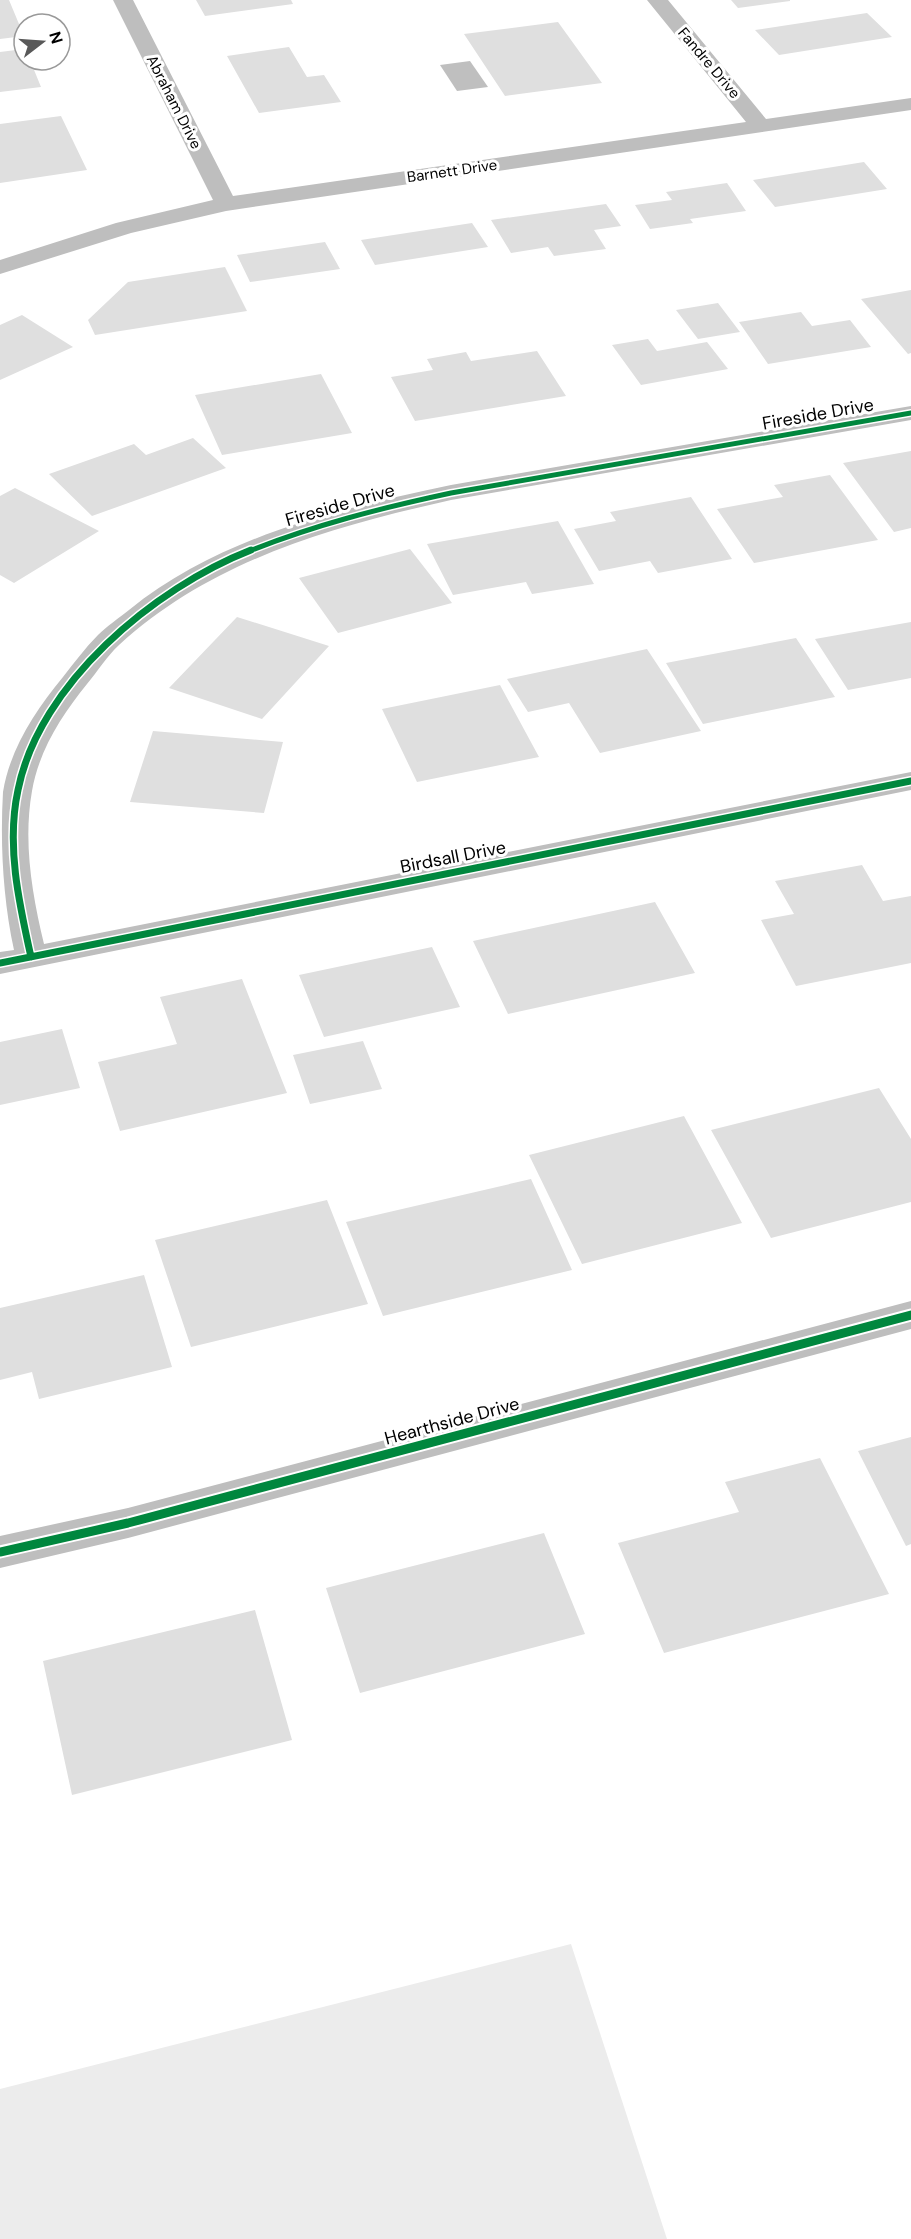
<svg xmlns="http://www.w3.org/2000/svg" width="911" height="2239" viewBox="0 0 911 2239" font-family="'DM Sans',sans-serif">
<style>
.green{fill:#ececec}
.water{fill:#bfbfbf}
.building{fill:#dfdfdf}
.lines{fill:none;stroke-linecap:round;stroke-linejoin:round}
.minor{fill:#bebebe;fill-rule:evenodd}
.cycleway-far2-casing{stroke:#fff;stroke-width:8}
.cycleway-far1-casing{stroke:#fff;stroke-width:10}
.cycleway-casing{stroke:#fff;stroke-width:13}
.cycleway-far2{stroke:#00873e;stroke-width:5}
.cycleway-far1{stroke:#00873e;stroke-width:7}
.cycleway{stroke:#00873e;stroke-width:9}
.labels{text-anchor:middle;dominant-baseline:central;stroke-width:6;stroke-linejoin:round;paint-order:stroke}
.far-street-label{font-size:15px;fill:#000;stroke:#fff}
.street-label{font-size:18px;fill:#000;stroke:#fff}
</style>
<rect width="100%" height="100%" fill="#fff"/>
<!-- green -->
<path class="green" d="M571,1944L667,2239H0V2089Z"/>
<!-- water -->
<path class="water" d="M470,61L488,87L457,91L440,65Z"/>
<!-- building -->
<path class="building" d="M0,0H9L24,36L0,39Z
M196,0H291L293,4L205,16Z
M731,0H790V1L738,8Z
M867,13L892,37L779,55L755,30Z
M558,22L602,83L505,96L464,34Z
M289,47L307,77L324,75L341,102L259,113L227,56Z
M24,49V60H30L41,87L0,92V52Z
M61,116L87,170L0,183V124Z
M864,162L887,189L775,207L753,180Z
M727,183L746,211L690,219L693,223L650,229L635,205L672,200L666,192Z
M606,204L621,226L594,230L606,249L554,256L548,247L511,253L491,220Z
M472,223L488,247L375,265L361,240Z
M325,242L340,269L250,282L237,255Z
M225,267L247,311L95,335L88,320L128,282Z
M911,290V353L908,354L861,299Z
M718,303L740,332L698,339L676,310Z
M801,312L812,326L850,320L871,347L768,364L739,322Z
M22,315L73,347L0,380V325Z
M648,339L657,351L707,342L728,369L641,385L612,345Z
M537,351L566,396L415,421L391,377L433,370L427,359L466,352L471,361Z
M321,374L352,433L222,455L195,395Z
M193,438L226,468L92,516L49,474L134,444L146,455Z
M911,451V528L894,532L843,463Z
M830,475L878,540L754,563L717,509L783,497L774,485Z
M15,488L99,531L14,583L0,575V496Z
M691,497L732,559L658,573L650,561L599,571L574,529L616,521L610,512Z
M558,521L594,584L532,594L526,582L453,595L427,544Z
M410,549L452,603L338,633L299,578Z
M237,617L329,646L262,719L169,688Z
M911,622V678L848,690L815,639Z
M796,638L835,697L703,724L666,663Z
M647,649L701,731L600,753L569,703L528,712L507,679Z
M500,685L539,757L417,782L382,709Z
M153,731L283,742L264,813L130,802Z
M862,865L883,901L911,896V963L796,986L761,920L794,914L775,881Z
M655,902L695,973L508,1014L473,941Z
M432,947L460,1007L324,1037L299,975Z
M242,979L287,1093L120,1131L98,1062L177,1044L160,997Z
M62,1029L80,1088L0,1105V1042Z
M363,1041L382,1089L310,1104L293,1055Z
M879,1088L911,1139V1202L771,1238L711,1130Z
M684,1116L742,1223L582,1264L529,1155Z
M531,1179L572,1270L383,1316L346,1222Z
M327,1200L368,1304L191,1347L155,1240Z
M144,1275L172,1367L39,1399L32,1372L0,1380V1308Z
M911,1437V1544L906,1546L858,1451Z
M820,1458L889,1594L664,1653L618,1543L739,1512L725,1482Z
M544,1533L585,1634L360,1693L326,1588Z
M255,1610L292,1740L72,1795L43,1661Z"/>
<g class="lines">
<!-- minor -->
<path class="minor" d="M113,0H133L233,196L746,122L647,0H668L766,119L911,98V110L226,211L131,233L0,274V260L116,223L213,200Z
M911,406V420L451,500C331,527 212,560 119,645C107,656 98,671 87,684C62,715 39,750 32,791C23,842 32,894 44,944L911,772V790L0,974V952L14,950C3,899 0,844 3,792C10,749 35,711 63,677C74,663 85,648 98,635C107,626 119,618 129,610C221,536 338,509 451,485Z
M911,1301V1329L128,1538L0,1568V1536L128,1508Z"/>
<!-- cycleway-far2 casing -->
<g class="cycleway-far2-casing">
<path id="cycleway-far2" d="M247,552C314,525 381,508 451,493L911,413"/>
</g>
<!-- cycleway-far1 casing -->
<g class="cycleway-far1-casing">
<path id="cycleway-far1" d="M31,957C19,903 6,845 18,790C39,684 154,588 251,550
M0,963L911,781"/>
</g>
<!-- cycleway casing -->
<g class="cycleway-casing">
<path id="cycleway" d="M0,1552L128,1523L911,1315"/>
</g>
<!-- cycleway-far2 -->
<use href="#cycleway-far2" class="cycleway-far2"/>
<!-- cycleway-far1 -->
<use href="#cycleway-far1" class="cycleway-far1"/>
<!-- cycleway -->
<use href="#cycleway" class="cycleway"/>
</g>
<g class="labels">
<!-- far-street labels -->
<g class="far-street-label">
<text transform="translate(709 63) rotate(50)">Fandre Drive</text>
<text transform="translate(174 102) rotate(63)">Abraham Drive</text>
<text transform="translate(452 171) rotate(-8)">Barnett Drive</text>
</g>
<!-- street labels -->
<g class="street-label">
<text transform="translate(818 414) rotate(-10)">Fireside Drive</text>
<text transform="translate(340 505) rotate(-16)">Fireside Drive</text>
<text transform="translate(453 857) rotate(-11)">Birdsall Drive</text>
<text transform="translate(452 1421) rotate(-15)">Hearthside Drive</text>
</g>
</g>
<!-- north arrow -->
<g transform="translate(42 42) rotate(73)"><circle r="28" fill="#ffffff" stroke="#999999" stroke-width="1.5"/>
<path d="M0-4.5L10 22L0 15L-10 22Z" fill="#595959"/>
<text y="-9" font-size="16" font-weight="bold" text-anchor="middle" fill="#000000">N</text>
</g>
</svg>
